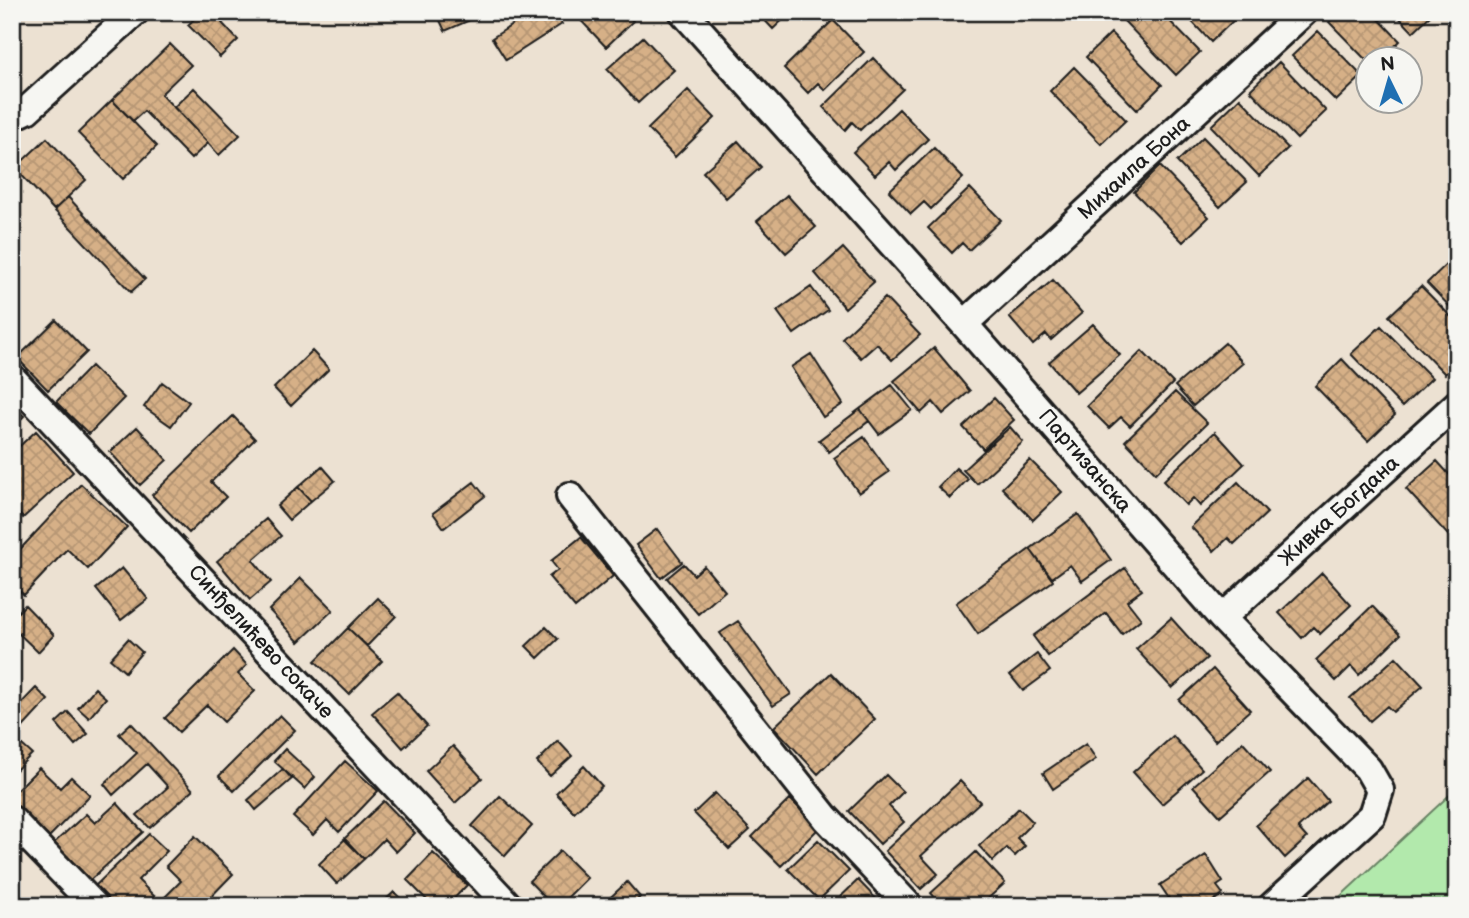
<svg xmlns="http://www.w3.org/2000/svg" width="1469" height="918" viewBox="0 0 1469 918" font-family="'Balsamiq Sans',sans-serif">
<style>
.green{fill:#b2e9ac;stroke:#678264;stroke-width:2}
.building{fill:url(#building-cross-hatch);stroke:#1c1c1c;stroke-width:2}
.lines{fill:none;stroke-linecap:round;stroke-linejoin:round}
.street-casing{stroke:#1c1c1c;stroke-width:32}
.street{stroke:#f6f6f2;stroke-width:26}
.labels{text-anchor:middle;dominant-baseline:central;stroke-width:5;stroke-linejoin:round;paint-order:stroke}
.street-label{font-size:21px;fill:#1c1c1c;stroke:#f6f6f2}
</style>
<defs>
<pattern id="building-cross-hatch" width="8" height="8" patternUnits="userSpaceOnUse" patternTransform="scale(1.75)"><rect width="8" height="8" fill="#d6b087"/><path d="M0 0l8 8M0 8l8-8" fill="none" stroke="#b79774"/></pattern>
</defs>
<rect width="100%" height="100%" fill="#ece1d2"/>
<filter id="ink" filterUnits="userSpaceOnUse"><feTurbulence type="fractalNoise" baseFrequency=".0143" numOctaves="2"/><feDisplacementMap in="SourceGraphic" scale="14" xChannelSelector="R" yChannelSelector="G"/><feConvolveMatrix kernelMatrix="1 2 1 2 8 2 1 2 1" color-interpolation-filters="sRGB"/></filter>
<g filter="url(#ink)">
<!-- green -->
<path class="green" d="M1457,788V906H1330Z"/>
<!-- building -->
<path class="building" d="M201,12H233L222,23L238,40L220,57L188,25Z
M436,12H477L479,16L445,31Z
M532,12H554L562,24L506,60L492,38Z
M573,12H624L633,21L606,47Z
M757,12H791L773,29Z
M1131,12H1161L1200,52L1176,75L1123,20Z
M1183,12H1235L1238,16L1211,42Z
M1340,12H1372L1400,41L1381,60H1368V62L1329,22Z
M1394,12H1434L1413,32Z
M833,20L864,52L825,90L818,83L808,93L784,68Z
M1318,31L1362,76L1336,101L1292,56Z
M1111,33L1162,85L1137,110L1086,57Z
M643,37L674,70L638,103L607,69Z
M170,44L191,65L161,94L208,143L191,159L144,111L133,121L112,100Z
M873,58L903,89L860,130L852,122L845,130L823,107Z
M1279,62L1326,111L1297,139L1250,90Z
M1074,67L1126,120L1101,144L1050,91Z
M194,88L240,135L219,155L174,107Z
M688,90L715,118L675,157L648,129Z
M1240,98L1288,148L1259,176L1211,126Z
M112,100L157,146L123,179L78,133Z
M899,109L928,139L896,170L889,162L875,175L853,152Z
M1203,137L1247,182L1220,207L1177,162Z
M47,138L86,180L54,210L15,168Z
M738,141L761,167L726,198L703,172Z
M934,148L963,178L931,209L924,202L911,214L889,191Z
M1160,166L1209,217L1183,242L1134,192Z
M970,188L1001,220L969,250L962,243L952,253L928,228Z
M787,195L816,227L786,253L757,221Z
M68,197L145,279L131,292L54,210Z
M843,248L874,282L845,308L815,273Z
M1457,254V314L1427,283Z
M1053,280L1082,313L1051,340L1046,334L1033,345L1009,317Z
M1421,286L1457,323V362L1445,374L1389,316Z
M811,287L828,310L794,334L777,311Z
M885,298L920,335L892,360L877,344L861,358L842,338Z
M56,320L87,352L48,390L17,358Z
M1093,324L1120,355L1076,393L1049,362Z
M1381,326L1432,378L1402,407L1351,354Z
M1225,343L1243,363L1193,406L1175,386Z
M934,348L970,391L943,414L933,402L921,413L894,381Z
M312,351L329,369L291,406L274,388Z
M1142,351L1173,383L1130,426L1121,417L1109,428L1087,406Z
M811,354L843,404L823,417L791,367Z
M1342,359L1395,415L1368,441L1315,386Z
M91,366L124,398L89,434L56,402Z
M162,382L189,402L171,426L144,407Z
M892,385L912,410L879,434L860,409Z
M1175,392L1207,423L1156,473L1125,441Z
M994,398L1014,420L983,449L963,427Z
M12,406L24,416L12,428Z
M860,409L869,421L829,452L819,440Z
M233,416L255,439L211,482L226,497L189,533L152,495Z
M137,427L167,460L140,485L110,452Z
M1010,427L1023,442L977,484L963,470Z
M36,431L73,472L23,518L12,506V453Z
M1215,432L1244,464L1200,506L1193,498L1186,505L1163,481Z
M864,437L889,472L859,493L834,458Z
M1457,445V465L1447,454Z
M1030,460L1062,492L1033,520L1002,488Z
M1437,461L1457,483V545L1406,489Z
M322,466L335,481L311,501L298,487Z
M956,468L968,479L950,498L938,487Z
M474,482L485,496L444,528L433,513Z
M1238,482L1267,513L1234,544L1228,538L1214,551L1191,527Z
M81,484L127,527L88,569L67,549L24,595L12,584V558Z
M298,487L311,501L289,520L277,506Z
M1078,514L1111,560L1082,581L1070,565L1052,578L1030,549Z
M266,519L281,536L253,560L271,582L250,600L217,561Z
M657,529L682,562L661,578L636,545Z
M581,537L613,576L575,608L549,577L558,570L551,561Z
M1030,549L1053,581L978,634L956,603Z
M684,564L694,575L704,566L725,591L698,614L667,578Z
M122,568L148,599L121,620L96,589Z
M1125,568L1142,590L1127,601L1141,619L1122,634L1106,613L1048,656L1033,636Z
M1322,573L1351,605L1320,634L1313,627L1302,638L1279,613Z
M301,578L333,610L299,642L269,610Z
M378,598L396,616L367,646L348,628Z
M25,605L54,635L38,652L12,627V618Z
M1372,606L1400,635L1359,675L1351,666L1336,681L1316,660Z
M1171,618L1207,658L1172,688L1136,649Z
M738,621L791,694L773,706L720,633Z
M546,627L558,639L538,658L526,646Z
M348,628L382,661L349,694L315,661Z
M128,639L142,652L125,672L110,659Z
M233,650L247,665L238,674L255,691L224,722L207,705L179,732L165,718Z
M1037,654L1050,671L1023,691L1010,675Z
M1396,657L1423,686L1393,712L1387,706L1370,721L1350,698Z
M1213,669L1250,710L1215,741L1179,700Z
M831,673L875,719L818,774L774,727Z
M36,688L48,700L14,737L12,736V713Z
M95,688L106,698L89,718L78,708Z
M397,692L427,726L403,748L372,713Z
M68,712L88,734L75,745L56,723Z
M280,715L295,730L234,791L219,776Z
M131,723L193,790L150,828L137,815L168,787L147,764L113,795L104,784L137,753L119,734Z
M12,736L32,754L12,774Z
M1173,736L1202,769L1162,804L1133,772Z
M558,741L572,756L550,776L537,762Z
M1243,742L1270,772L1220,816L1193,786Z
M1086,744L1096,759L1053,789L1043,773Z
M453,746L482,778L455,803L426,771Z
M285,749L315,777L305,789L274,761Z
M345,761L378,791L339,832L327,820L313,835L293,817Z
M584,766L602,786L574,812L556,793Z
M39,768L60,788L71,777L90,795L48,838L12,803V795Z
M283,769L292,779L256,810L248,800Z
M886,775L903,792L889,806L904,822L880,844L849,811Z
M1308,778L1328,801L1298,828L1307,838L1285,858L1256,825Z
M960,781L980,802L921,856L938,874L921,889L885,851Z
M715,793L750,830L729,849L694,813Z
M500,796L532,826L505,856L472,826Z
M790,799L819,828L781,866L752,837Z
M384,801L415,833L396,852L384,839L364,859L344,839Z
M117,803L143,832L89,881L54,843L86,814L95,823Z
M1019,808L1033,822L1017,838L1025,846L1015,856L1007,848L993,861L979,846Z
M149,834L167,851L138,880L155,897L146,906H114L95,886Z
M195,836L233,874L202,906H156L181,881L166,866Z
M345,839L364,859L337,884L319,864Z
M818,840L849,871L819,900L788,869Z
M560,851L587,878L559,906H553L529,881Z
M976,852L1005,883L980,906H942L931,893Z
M433,853L467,885L447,906H433L407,880Z
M1206,855L1223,882L1217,886L1223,894L1206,906H1193L1191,903L1188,906H1174L1160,885Z
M858,880L883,906H831Z
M627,882L640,897L631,906H601Z
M394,892L405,903L402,906H379Z"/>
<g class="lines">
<!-- street casing -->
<g class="street-casing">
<path id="street" d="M683,12L964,324L1222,618L1368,769L1380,790L1372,815L1272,906
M12,117L27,110L135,12
M964,324L1304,12
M12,378L509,906
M570,496L826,818L909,906
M1222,618L1457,404
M12,820L95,906"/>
</g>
<!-- street -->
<use href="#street" class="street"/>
</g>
</g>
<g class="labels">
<!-- street labels -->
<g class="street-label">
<text transform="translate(1134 168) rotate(-42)">Михаила Бона</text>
<text transform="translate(1085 461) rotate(49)">Партизанска</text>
<text transform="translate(1339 511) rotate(-42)">Живка Богдана</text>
<text transform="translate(261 642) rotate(47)">Синђелићево сокаче</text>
</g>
</g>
<!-- margin -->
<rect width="1469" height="918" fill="none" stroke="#f6f6f2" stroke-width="42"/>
<rect x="21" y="21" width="1427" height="876" fill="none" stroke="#1c1c1c" stroke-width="2.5" filter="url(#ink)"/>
<!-- north arrow -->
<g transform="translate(1389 80) rotate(355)"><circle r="33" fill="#f6f6f2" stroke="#9f9f9c" stroke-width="2"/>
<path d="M0-5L12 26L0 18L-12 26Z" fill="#1f6fb2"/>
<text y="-10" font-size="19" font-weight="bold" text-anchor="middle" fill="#1c1c1c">N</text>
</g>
</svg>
